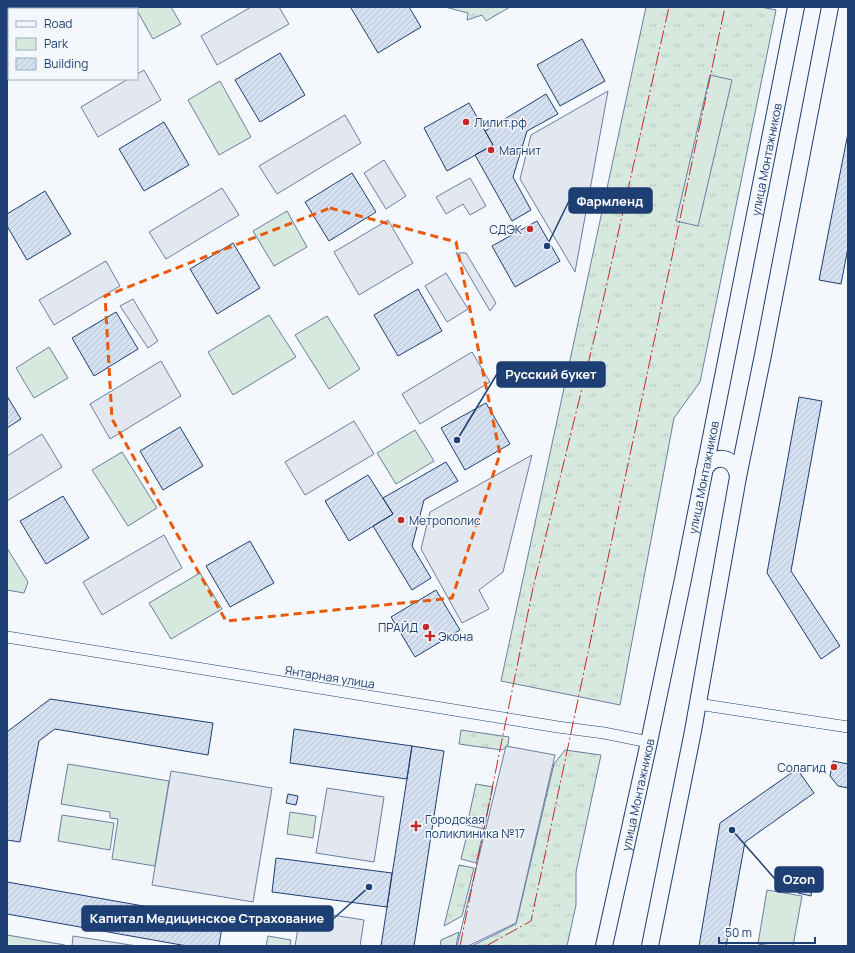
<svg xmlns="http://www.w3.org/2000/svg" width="855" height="953" viewBox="0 0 855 953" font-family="Manrope,sans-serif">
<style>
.grass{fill:url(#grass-tufts);stroke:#687fa3}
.park{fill:#d7e8df;stroke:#687fa3}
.parking{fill:#e3e8f0;stroke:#687fa3}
.building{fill:url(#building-hatch);stroke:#1d3f73}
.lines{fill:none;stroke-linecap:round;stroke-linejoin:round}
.street-casing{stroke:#1d3f73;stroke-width:12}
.secondary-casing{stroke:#1d3f73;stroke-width:18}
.street{stroke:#f4f7fb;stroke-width:11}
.secondary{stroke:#f4f7fb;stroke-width:16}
.power{stroke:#c62828;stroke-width:1;stroke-dasharray:14 3 2 3;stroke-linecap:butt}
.marked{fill:none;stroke:#e8590c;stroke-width:3;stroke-dasharray:8 5;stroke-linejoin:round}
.poi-dot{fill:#c62828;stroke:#f4f7fb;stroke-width:1.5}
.labels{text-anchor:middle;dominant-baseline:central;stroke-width:3;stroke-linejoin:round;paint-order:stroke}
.poi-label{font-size:12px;fill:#1d3f73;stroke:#f4f7fb;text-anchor:start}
.street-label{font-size:12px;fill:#1d3f73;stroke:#f4f7fb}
.leader{fill:none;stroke:#1d3f73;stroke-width:1.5}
.callout-dot{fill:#1d3f73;stroke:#f4f7fb;stroke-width:1.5}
.callout{fill:#1d3f73;stroke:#1d3f73;stroke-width:1.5}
.callout-label{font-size:13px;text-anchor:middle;font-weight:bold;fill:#fff}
</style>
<defs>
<pattern id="grass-tufts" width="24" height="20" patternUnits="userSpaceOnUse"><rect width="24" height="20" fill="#d7e8df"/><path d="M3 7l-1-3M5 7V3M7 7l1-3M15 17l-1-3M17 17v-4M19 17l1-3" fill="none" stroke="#b8c8c3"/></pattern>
<pattern id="building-hatch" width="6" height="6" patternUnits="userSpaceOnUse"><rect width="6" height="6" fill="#d5e0f0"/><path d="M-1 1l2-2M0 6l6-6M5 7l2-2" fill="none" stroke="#b6c1d1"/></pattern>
</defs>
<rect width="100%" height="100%" fill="#f4f7fb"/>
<!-- grass -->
<path class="grass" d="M445,7H510L486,21L482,15L467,20L468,13Z
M646,7H761L776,10L700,382L674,418L620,705L501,681Z
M461,730L509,737L508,745L502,750L459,744Z
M565,750L601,755L576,872V905L567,946H472L516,924L554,764Z
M476,784L493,787L484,829L467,825Z
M468,831L483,834L476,863L461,859Z
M459,865L474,868L462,916L444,926Z
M459,932L456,946H440L441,940Z"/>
<!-- park -->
<path class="park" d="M135,7H171L181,24L153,39Z
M710,75L732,80L698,226L676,221Z
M220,81L251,137L219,155L188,100Z
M287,211L307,247L274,266L253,231Z
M269,315L296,357L233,395L208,352Z
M327,316L360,369L329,389L295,335Z
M49,347L68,378L34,398L16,368Z
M415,430L434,461L396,484L377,453Z
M122,452L157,508L128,526L92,470Z
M7,548L28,582L24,593L7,590Z
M200,573L222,609L171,639L149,603Z
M68,764L169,781L155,866L112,859L118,819L110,818V812L61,804Z
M290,812L316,816L313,838L287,834Z
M62,815L114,823L110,850L58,841Z
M767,890L802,896L793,946H771L758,944Z
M7,935L65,945V946H7Z
M268,936L291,940L290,946H266Z"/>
<!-- parking -->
<path class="parking" d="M251,7H279L289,24L217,65L201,36Z
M144,70L161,100L98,137L81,107L128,79H137V74Z
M608,91L575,272L520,179L531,135Z
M345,115L361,143L277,194L259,166Z
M384,160L406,196L386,209L364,173Z
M470,178L486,206L470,215L463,204L446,214L436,197Z
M222,188L239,215L166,259L149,232Z
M388,220L413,263L359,295L334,252Z
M456,253H466L496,303L490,311Z
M106,261L120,286L54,325L39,300Z
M446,273L468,309L447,322L425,286Z
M133,299L158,341L148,348L120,306Z
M472,352L490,382L420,424L402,394Z
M161,361L181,396L110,439L90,404Z
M354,421L374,454L305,495L285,462Z
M42,434L62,467L7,501V456Z
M532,455L503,572L479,590L489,609L462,623L421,549L430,512Z
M164,535L182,568L102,615L83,582Z
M506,746L555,755L516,923L468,946H457Z
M171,771L272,788L253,902L152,885Z
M327,788L384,797L374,862L316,853Z
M301,910L364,920L360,946H295Z
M73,936L137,946H72Z"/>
<!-- building -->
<path class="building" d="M353,7H409L421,27L378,53L351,8Z
M582,39L605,81L560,106L537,65Z
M280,53L305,95L260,122L235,80Z
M546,94L558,114L527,131L513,177L531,210L512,221L475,155L493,145L485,131Z
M469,103L493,145L447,171L424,128Z
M164,122L189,165L144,191L119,149Z
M848,133V248L841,284L819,280Z
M352,173L376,212L329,241L305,202Z
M45,191L71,234L27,260L7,226V214Z
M537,221L560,261L515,287L492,246Z
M233,243L260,288L217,314L190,269Z
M418,289L442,331L398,356L374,315Z
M116,312L138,349L94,376L72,338Z
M7,396L21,419L7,428Z
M799,397L822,401L791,571L840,646L821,659L767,573Z
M486,403L510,444L465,470L441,428Z
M180,427L203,466L163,490L140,451Z
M446,462L458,481L424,500L412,546L431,578L412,590L373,526L393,514L383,498Z
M368,475L393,514L349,541L325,501Z
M63,496L89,538L46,564L20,521Z
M250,541L274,583L230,607L206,566Z
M436,590L460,630L415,657L391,617Z
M50,699L213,723L208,755L55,729L39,741L20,842L7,840V732Z
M294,729L412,746L407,779L290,763Z
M412,746L444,751L414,946H381Z
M833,761L848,764V788L838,786L830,776Z
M797,769L814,793L745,842L726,946H699L720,823Z
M288,794L298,796L296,805L286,803Z
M276,858L392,873L387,907L272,892Z
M801,871L815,873L811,896L798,893Z
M7,882L223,920L219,946H187L7,914Z"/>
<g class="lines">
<!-- street casing -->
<g class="street-casing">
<path id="street" d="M7,637L558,727L604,733L649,742
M698,704L848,727"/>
</g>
<!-- secondary casing -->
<g class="secondary-casing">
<g id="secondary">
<path d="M704,471C712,452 736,456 738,477"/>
<path id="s1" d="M604,946L649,742L683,579L796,7"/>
<path d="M650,946L693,731L738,477L763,355L830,7"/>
</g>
</g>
<!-- street -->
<use href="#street" class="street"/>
<!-- secondary -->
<use href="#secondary" class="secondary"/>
<!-- power -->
<path class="power" d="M460,946L533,588L598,323L669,7
M486,946L531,921L725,7"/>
</g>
<!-- marked area -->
<path class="marked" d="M330,208L456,242L500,454L452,598L226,621L112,419L105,296Z"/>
<!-- markers -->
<g class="poi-dot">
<circle cx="466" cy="122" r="4"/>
<circle cx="491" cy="150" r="4"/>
<circle cx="530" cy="229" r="4"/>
<circle cx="401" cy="520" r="4"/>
<circle cx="426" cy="627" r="4"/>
<path d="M428 630h4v4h4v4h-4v4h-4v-4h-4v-4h4z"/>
<circle cx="834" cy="767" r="4"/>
<path d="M414 820h4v4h4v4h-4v4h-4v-4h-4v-4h4z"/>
</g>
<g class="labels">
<!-- poi labels -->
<g class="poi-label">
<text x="474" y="122">Лилит.рф</text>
<text x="499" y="150">Магнит</text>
<text x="522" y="229" text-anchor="end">СДЭК</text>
<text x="409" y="520">Метрополис</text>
<text x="418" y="627" text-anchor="end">ПРАЙД</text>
<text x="438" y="636">Экона</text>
<text x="826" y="767" text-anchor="end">Солагид</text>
<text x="425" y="819">Городская<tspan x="425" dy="14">поликлиника №17</tspan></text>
</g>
<!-- street labels -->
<g class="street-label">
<text stroke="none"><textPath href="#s1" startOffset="803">улица Монтажников</textPath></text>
<text stroke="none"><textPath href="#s1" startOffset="479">улица Монтажников</textPath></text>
<text transform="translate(330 677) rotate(9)">Янтарная улица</text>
<text stroke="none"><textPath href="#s1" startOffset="155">улица Монтажников</textPath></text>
</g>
</g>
<!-- callouts -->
<path class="leader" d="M547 246L569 201M457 440L497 374M732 830L775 879M369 887L333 919"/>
<g class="callout-dot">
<circle cx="547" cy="246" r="4"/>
<circle cx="457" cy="440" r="4"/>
<circle cx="732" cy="830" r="4"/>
<circle cx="369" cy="887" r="4"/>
</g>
<g class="callout">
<rect x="569" y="188" width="83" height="25" rx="4"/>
<rect x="497" y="362" width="108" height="25" rx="4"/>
<rect x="775" y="867" width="48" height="25" rx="4"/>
<rect x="82" y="906" width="251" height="25" rx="4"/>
</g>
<g class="callout-label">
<text x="610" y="206">Фармленд</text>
<text x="551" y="379">Русский букет</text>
<text x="799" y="884">Ozon</text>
<text x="207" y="923">Капитал Медицинское Страхование</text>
</g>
<!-- border -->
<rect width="855" height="953" fill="none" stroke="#1d3f73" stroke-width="16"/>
<!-- legend -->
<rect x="8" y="8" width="130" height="72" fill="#f4f7fb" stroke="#9eadc5"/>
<rect x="16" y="21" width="20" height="6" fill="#f4f7fb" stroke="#9eadc5"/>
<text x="44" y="28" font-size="12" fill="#1d3f73">Road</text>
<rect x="16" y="38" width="20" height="12" fill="#d7e8df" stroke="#9eadc5"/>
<text x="44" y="48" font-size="12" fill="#1d3f73">Park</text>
<rect x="16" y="58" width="20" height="12" fill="url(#building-hatch)" stroke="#9eadc5"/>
<text x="44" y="68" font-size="12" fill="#1d3f73">Building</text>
<!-- scale -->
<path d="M719 937v6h96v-6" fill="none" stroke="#1d3f73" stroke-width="2"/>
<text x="725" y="937" font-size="12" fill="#1d3f73" stroke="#f4f7fb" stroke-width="3" paint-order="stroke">50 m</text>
</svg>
